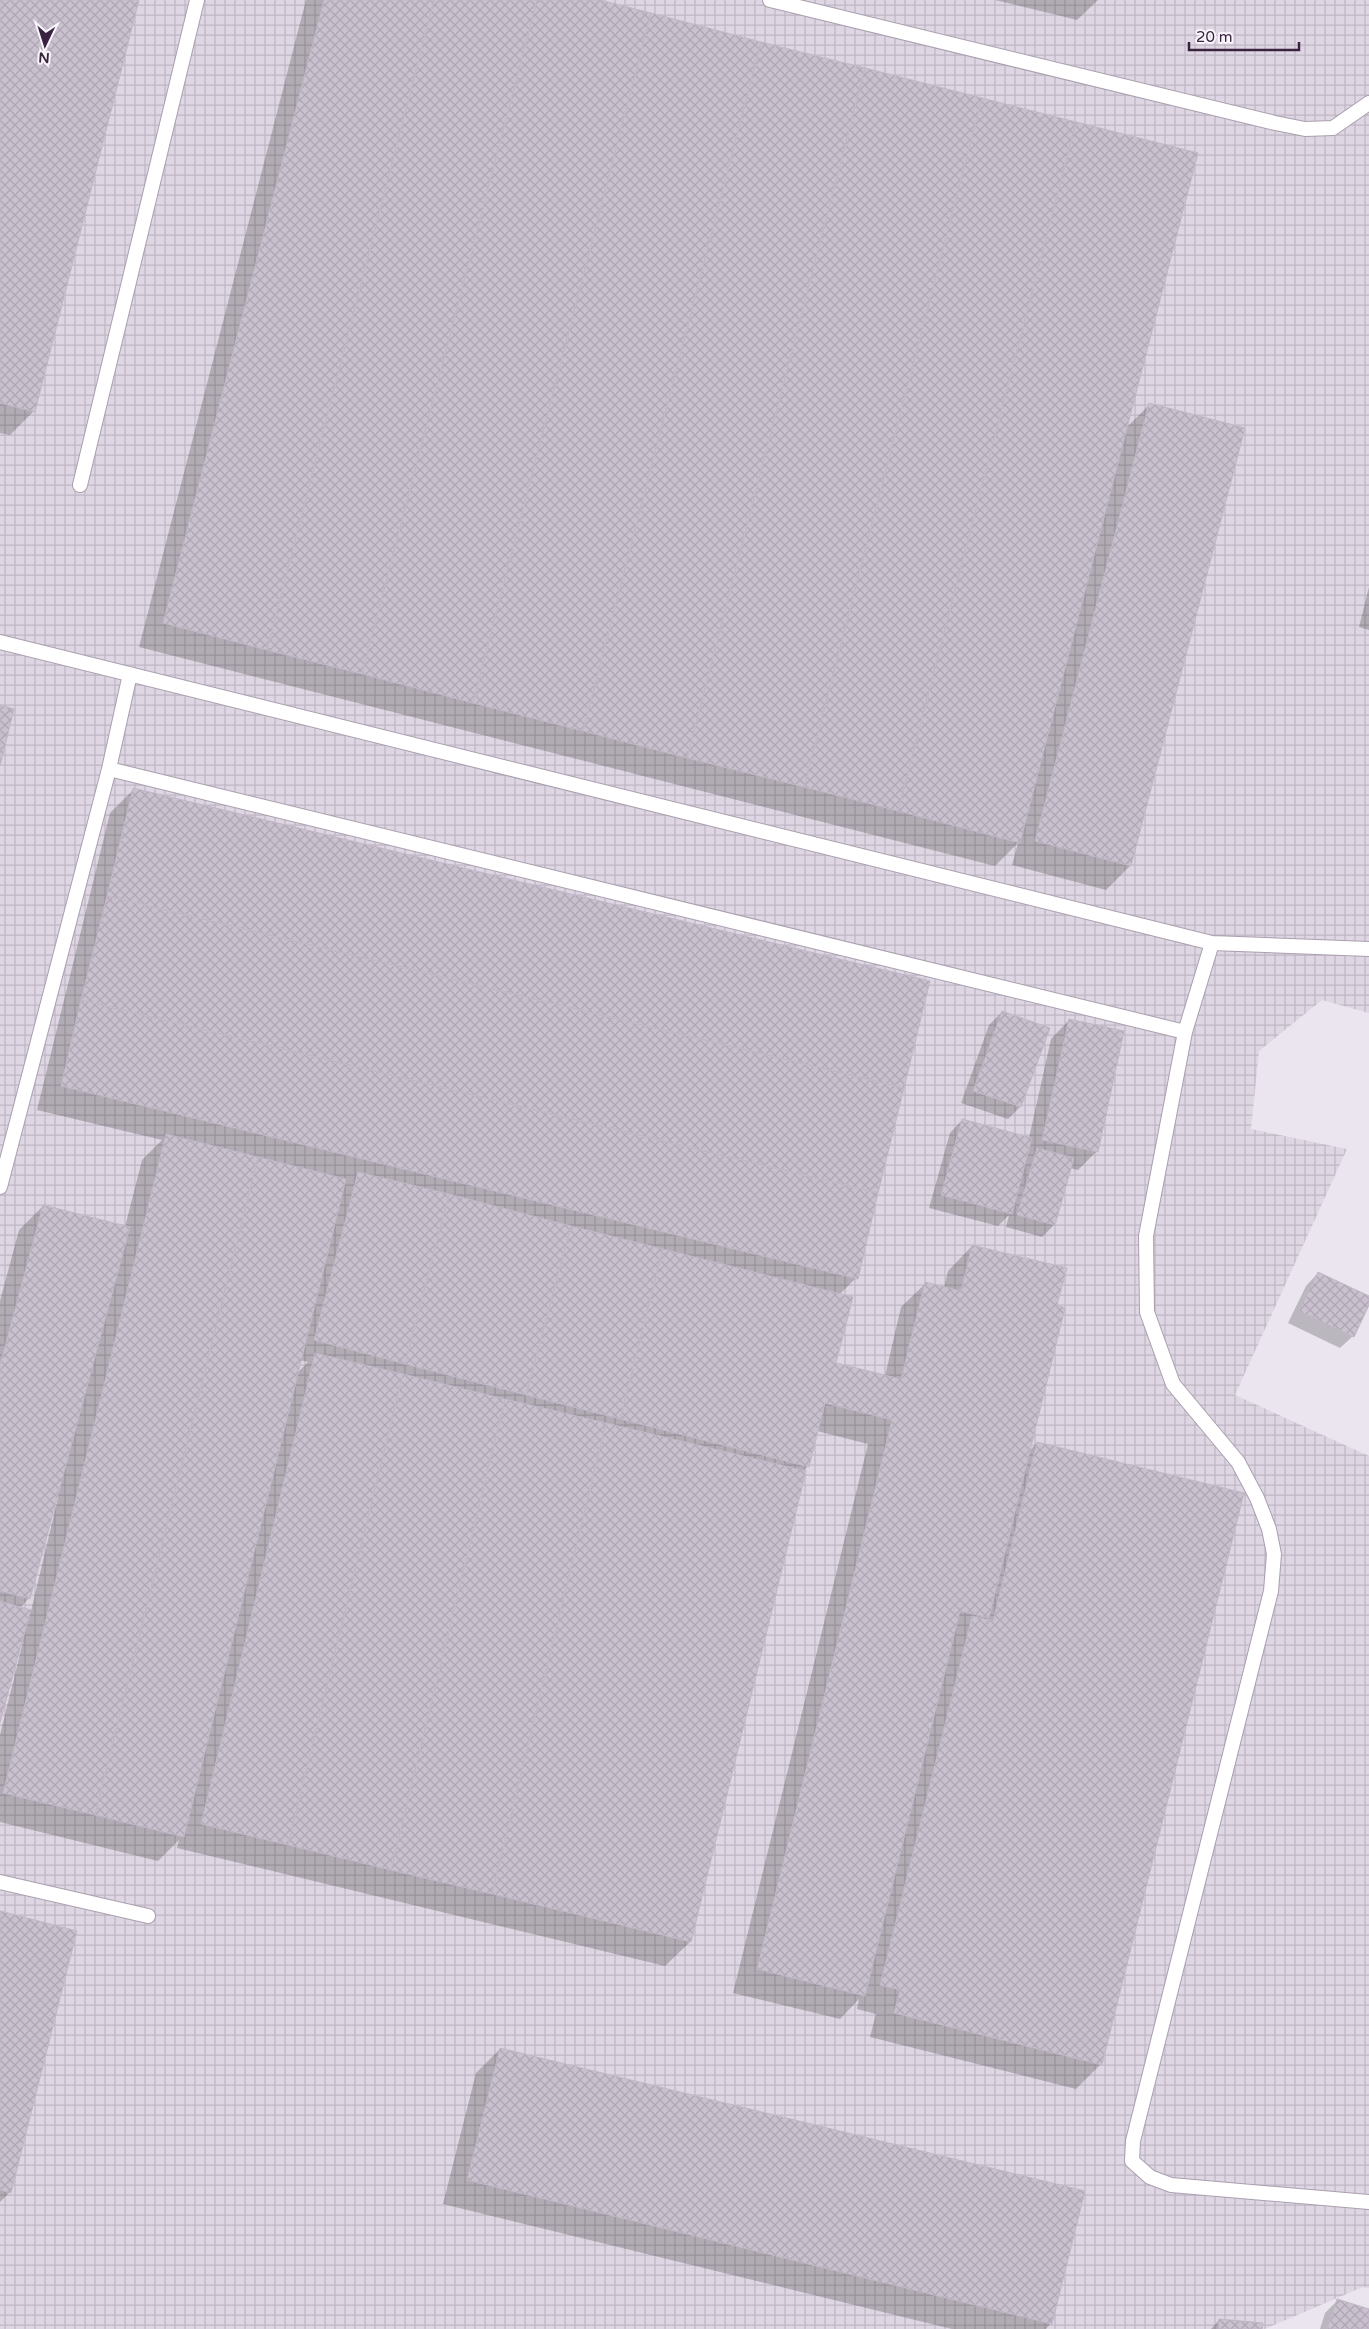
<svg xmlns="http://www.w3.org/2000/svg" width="1369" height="2329" viewBox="0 0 1369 2329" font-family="'Varela Round',sans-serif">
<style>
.industrial{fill:url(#industrial-grid)}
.shadow{fill:#0003;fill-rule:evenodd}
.building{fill:url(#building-cross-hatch);stroke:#c2b7c8}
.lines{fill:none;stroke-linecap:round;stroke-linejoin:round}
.service-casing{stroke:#ab9faf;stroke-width:16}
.service{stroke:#fff;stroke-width:14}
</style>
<defs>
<pattern id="industrial-grid" width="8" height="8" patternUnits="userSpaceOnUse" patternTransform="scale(1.25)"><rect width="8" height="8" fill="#ded6e2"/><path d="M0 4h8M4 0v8" fill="none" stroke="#bfb7c3"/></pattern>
<pattern id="building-cross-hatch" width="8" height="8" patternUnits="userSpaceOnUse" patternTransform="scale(1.25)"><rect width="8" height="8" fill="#cac1cf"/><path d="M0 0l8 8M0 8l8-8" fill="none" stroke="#aea6b3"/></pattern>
</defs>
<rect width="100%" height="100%" fill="#eae5ee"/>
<!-- industrial -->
<path class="industrial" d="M0,0H1369V1013L1322,1000L1259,1051L1251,1129L1347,1149L1235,1395L1369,1456V2288L1363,2287L1265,2329H0Z"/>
<!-- shadow -->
<path class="shadow" d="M0,0H137L34,411L10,435L0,433Z
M306,0H594L1126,428L1150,404L1130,866L1106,890L1012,865L1018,843L995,866L139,647Z
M995,0H1098L1077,20Z
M1369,587V630L1359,627Z
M134,789L856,1278L839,1295L835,1364L885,1376L901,1307L926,1283L944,1288L948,1271L972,1246L1056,1306L1028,1452L1037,1443L1243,1494L1100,2065L1076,2089L870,2037L876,2014L857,2009L859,1999L840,2019L733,1993L868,1444L817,1431L808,1466L802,1472H804L690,1942L665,1966L177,1848L179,1840L158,1861L0,1822V1735L23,1642H21L0,1717V1301L19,1230L43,1206L125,1227L142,1160L162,1140L37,1110L110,813ZM300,1360L308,1362L297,1373ZM56,1498H58L31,1611L20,1608L29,1598Z
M1002,1012L1020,1107L1008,1119L961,1103L989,1025Z
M1069,1020L1097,1151L1078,1170L1070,1168L1054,1225L1042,1237L1006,1227L1009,1215L998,1226L929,1208L950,1133L962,1120L1029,1138L1051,1039Z
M1318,1273L1369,1297V1302L1353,1336L1340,1348L1288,1323L1306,1286Z
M0,1912L10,2192L0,2202Z
M500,2049L1051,2323L1046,2329H952L443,2204L476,2073Z
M1338,2300L1369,2310V2329H1320L1325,2313Z
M1219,2320L1261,2329H1211Z"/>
<!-- building -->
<path class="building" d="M0,0H139L35,412L0,403Z
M324,0H434L267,650L163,623Z
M434,0H537L362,674L267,650Z
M537,0H600L651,13L473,703L362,674Z
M651,13L761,42L583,731L473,703Z
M761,42L865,68L687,758L583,731Z
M865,68L982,98L804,787L687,758Z
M982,98L1076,122L898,811L804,787Z
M1076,122L1198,153L1020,843L898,811Z
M1149,403L1245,428L1131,866L1035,841Z
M0,705L14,709L0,766Z
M133,788L930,981L904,1088L107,896Z
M107,896L904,1088L878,1193L81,1000Z
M81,1000L878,1193L858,1279L61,1086Z
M1002,1011L1050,1028L1021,1107L973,1091Z
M1069,1019L1124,1031L1098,1152L1042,1140Z
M962,1119L1032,1138L1012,1214L941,1195Z
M166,1134L258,1157L95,1815L3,1793Z
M1037,1148L1074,1158L1055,1225L1017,1215Z
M258,1157L346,1179L184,1837L95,1815Z
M358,1172L449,1194L405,1364L314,1340Z
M449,1194L571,1226L526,1395L405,1364Z
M43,1205L130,1227L30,1599L0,1591V1365Z
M571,1226L663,1249L620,1419L526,1395Z
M972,1245L1067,1268L1057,1305L1065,1308L989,1618L960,1611L865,1996L757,1969L892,1420L825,1403L809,1467L620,1419L663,1249L853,1297L836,1363L901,1379L925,1282L961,1291Z
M1318,1272L1369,1296V1305L1354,1337L1299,1311Z
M315,1353L403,1374L288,1845L201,1824Z
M403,1374L505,1399L391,1870L288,1845Z
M505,1399L606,1423L492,1894L391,1870Z
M606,1423L806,1471L691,1942L492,1894Z
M1037,1442L1244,1493L1102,2065L894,2013L900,1990L880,1985L972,1616L993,1621Z
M0,1601L31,1610L0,1722Z
M0,1911L77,1931L11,2193L0,2190Z
M500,2048L1085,2191L1052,2324L467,2180Z
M1337,2299L1369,2309V2329H1327Z
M1219,2319L1263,2323L1262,2329H1218Z"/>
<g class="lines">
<!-- service casing -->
<g class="service-casing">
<path id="service" d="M770,0L1275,123L1305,129L1333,128L1369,103
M80,485L197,0
M0,642L1212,943L1369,949
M109,769L130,674
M1212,943L1185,1032L1146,1236L1147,1312L1173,1384L1238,1462L1257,1498L1269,1529L1274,1554L1271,1591L1133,2141L1132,2161L1150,2177L1171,2185L1369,2202
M0,1187L109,769L1185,1032
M0,1882L148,1916"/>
</g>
<!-- service -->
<use href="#service" class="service"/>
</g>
<!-- north arrow -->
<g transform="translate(45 45) rotate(184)" stroke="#f8f6fa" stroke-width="4" paint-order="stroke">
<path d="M0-4L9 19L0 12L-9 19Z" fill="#3a2340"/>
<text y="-8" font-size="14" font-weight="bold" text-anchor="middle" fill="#3a2340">N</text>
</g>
<!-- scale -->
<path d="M1189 42v8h110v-8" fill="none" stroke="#3a2340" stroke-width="2.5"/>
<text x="1196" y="42" font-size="15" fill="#3a2340" stroke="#f8f6fa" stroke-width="4" paint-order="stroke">20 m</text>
</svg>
